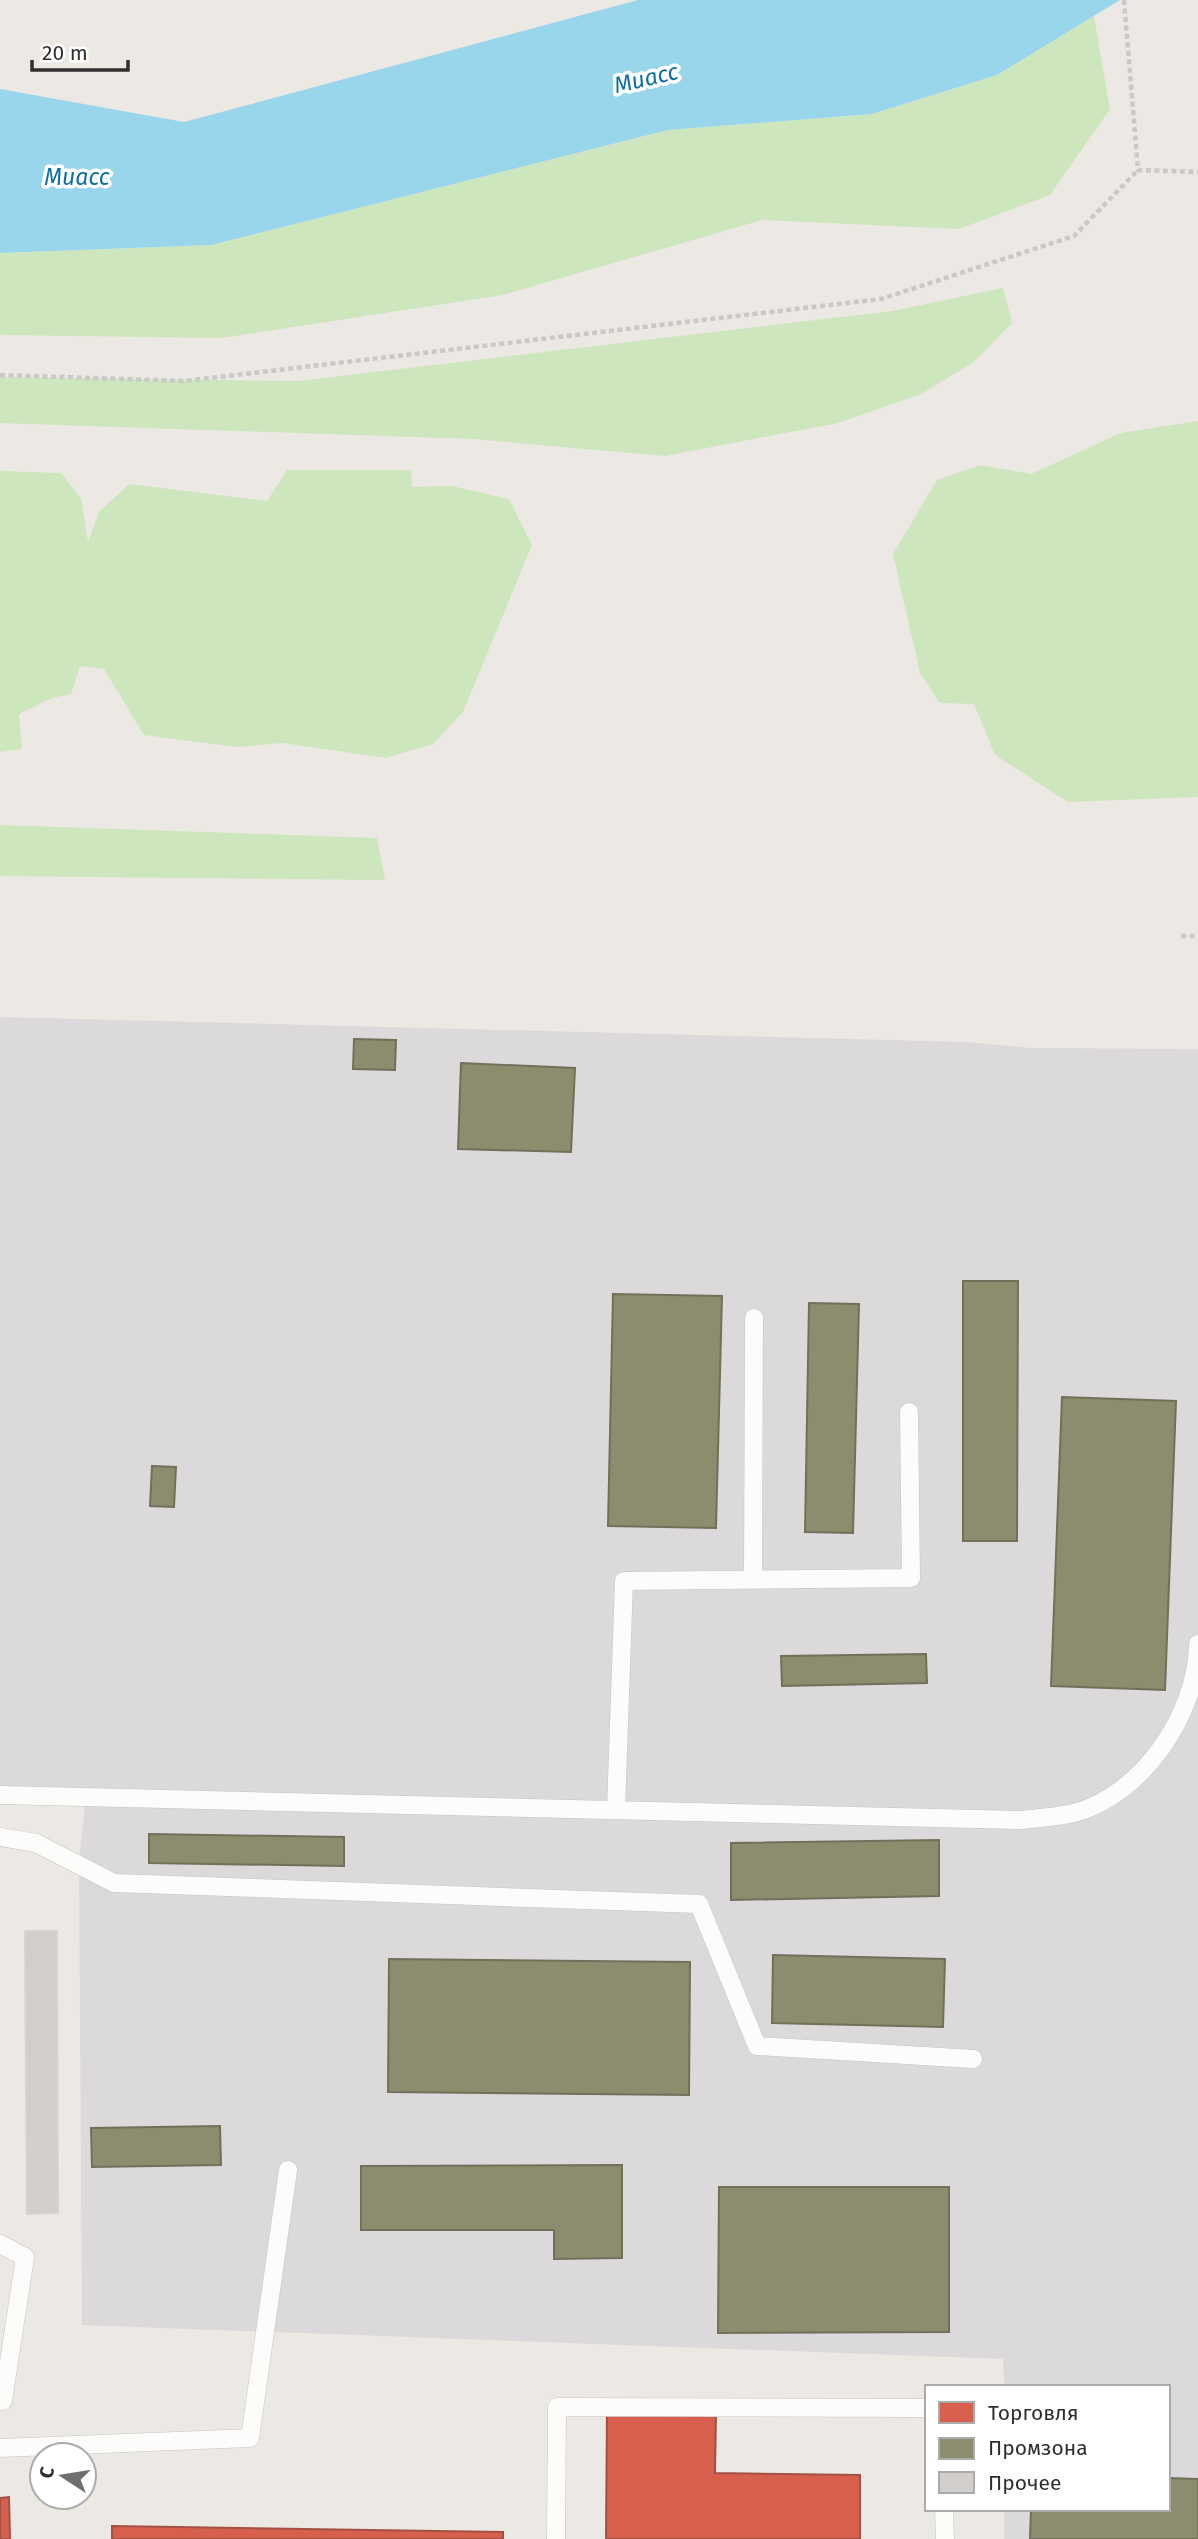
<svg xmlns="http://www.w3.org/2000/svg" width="1198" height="2539" viewBox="0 0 1198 2539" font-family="'Fira Sans',sans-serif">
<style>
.industrial{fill:#dcd9db}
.green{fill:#cee6be}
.water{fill:#99d6ec}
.shops{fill:#d6604d;stroke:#a45144;stroke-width:2}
.industry{fill:#8c8c6e;stroke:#70705b;stroke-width:2}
.building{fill:#d1cecb;stroke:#d7d4d0;stroke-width:2}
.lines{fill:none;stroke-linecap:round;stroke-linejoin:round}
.lane-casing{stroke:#c5c4c5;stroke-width:19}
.path{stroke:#c9c9c8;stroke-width:4.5;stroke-dasharray:5 3.5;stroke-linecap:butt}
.lane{stroke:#fcfcfb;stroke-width:18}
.labels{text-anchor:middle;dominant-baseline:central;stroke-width:7;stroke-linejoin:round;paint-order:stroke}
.water-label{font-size:23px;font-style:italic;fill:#0d6fa3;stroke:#fff}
</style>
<rect width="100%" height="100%" fill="#ece8e4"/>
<!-- industrial -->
<path class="industrial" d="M0,1017L968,1042L1031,1048L1198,1049V2539H1004V2509H1168V2387H1004L1003,2359L82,2325L79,1861L85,1804L0,1805Z"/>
<!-- green -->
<path class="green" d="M1094,16L1110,109L1050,195L959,229L762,220L503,295L221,338L0,335V253L211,245L668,130L872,114L997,75Z
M1003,288L1012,323L974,362L921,394L838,423L665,456L472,439L0,423V377L298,381L892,311Z
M1198,421V797L1068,802L995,755L974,704L940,703L920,673L893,554L937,480L980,465L1031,474L1121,433Z
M287,470H411L412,487L452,486L509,499L532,545L463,712L433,744L386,758L283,743L237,747L144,735L104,669L80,666L71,694L52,698L19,714L22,749L0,752V471L61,473L81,499L88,542L99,512L129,484L267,501Z
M0,825L377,838L385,880L0,876Z"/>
<!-- water -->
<path class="water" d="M638,0H1120L997,75L872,114L668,130L211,245L0,253V89L184,122Z"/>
<!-- shops -->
<path class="shops" d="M607,2409L716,2411L715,2473L860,2475V2539H606Z
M9,2497L10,2539H0V2498Z
M112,2526L503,2532V2539H112Z"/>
<!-- industry -->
<path class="industry" d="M354,1039L396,1040L395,1070L353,1069Z
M461,1063L575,1068L571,1152L458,1149Z
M963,1281H1018L1017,1541H963Z
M613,1294L722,1296L716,1528L608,1526Z
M809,1303L859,1304L853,1533L805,1532Z
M1062,1397L1176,1401L1165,1690L1051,1686Z
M152,1466L176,1467L174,1507L150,1506Z
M926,1654L927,1683L782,1686L781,1656Z
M149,1834L344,1837V1866L149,1863Z
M939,1840V1896L731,1900V1843Z
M773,1955L945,1959L943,2027L772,2023Z
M389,1959L690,1962L689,2095L388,2092Z
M220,2126L221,2165L92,2167L91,2128Z
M622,2165V2258L554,2259V2230H361V2166Z
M719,2187H949V2332L718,2333Z
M1168,2478L1198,2479V2539H1030L1031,2509H1168Z"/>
<!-- building -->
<path class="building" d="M25,1931H57L58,2213L27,2214Z"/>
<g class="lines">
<!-- lane casing -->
<g class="lane-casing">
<path id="lane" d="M753,1580L754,1318
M0,1795L1021,1820C1038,1818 1057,1817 1074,1813C1144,1794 1197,1713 1198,1644
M616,1810L624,1581L911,1578L909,1412
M0,1837L36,1843L114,1883L699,1904L757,2046L973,2059
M0,2244L25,2257L3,2401H0
M0,2448L250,2438L288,2170
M944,2509L945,2539
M556,2539L557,2407L927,2408"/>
</g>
<!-- path -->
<path class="path" d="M1124,0L1138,170L1198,172
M0,375L185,381L881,299L1074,236L1138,170
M1181,936H1198"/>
<!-- lane -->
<use href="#lane" class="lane"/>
</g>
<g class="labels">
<!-- water labels -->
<g class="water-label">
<text transform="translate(646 78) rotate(-13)">Миасс</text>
<text x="77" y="177">Миасс</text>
</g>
</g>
<!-- legend -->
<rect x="925" y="2385" width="245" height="126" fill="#ffffff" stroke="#ababab" stroke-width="2"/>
<rect x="939" y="2402" width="35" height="21" fill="#d6604d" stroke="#ababab" stroke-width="2"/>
<text x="988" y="2420" font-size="21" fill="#2e2e2e">Торговля</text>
<rect x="939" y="2438" width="35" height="21" fill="#8c8c6e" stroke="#ababab" stroke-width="2"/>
<text x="988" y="2455" font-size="21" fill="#2e2e2e">Промзона</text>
<rect x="939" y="2472" width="35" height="21" fill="#d1cecb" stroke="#ababab" stroke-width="2"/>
<text x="988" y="2490" font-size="21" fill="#2e2e2e">Прочее</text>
<!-- north arrow -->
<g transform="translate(63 2476) rotate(282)"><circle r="33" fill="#ffffff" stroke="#ababab" stroke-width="2"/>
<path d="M0-5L12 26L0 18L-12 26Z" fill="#706f6e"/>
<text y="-10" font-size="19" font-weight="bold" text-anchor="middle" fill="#2e2e2e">С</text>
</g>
<!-- scale -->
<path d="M32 60v10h96v-10" fill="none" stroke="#2e2e2e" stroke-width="3.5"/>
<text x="42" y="60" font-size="21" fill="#2e2e2e" stroke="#ffffff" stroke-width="5" paint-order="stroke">20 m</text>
</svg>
